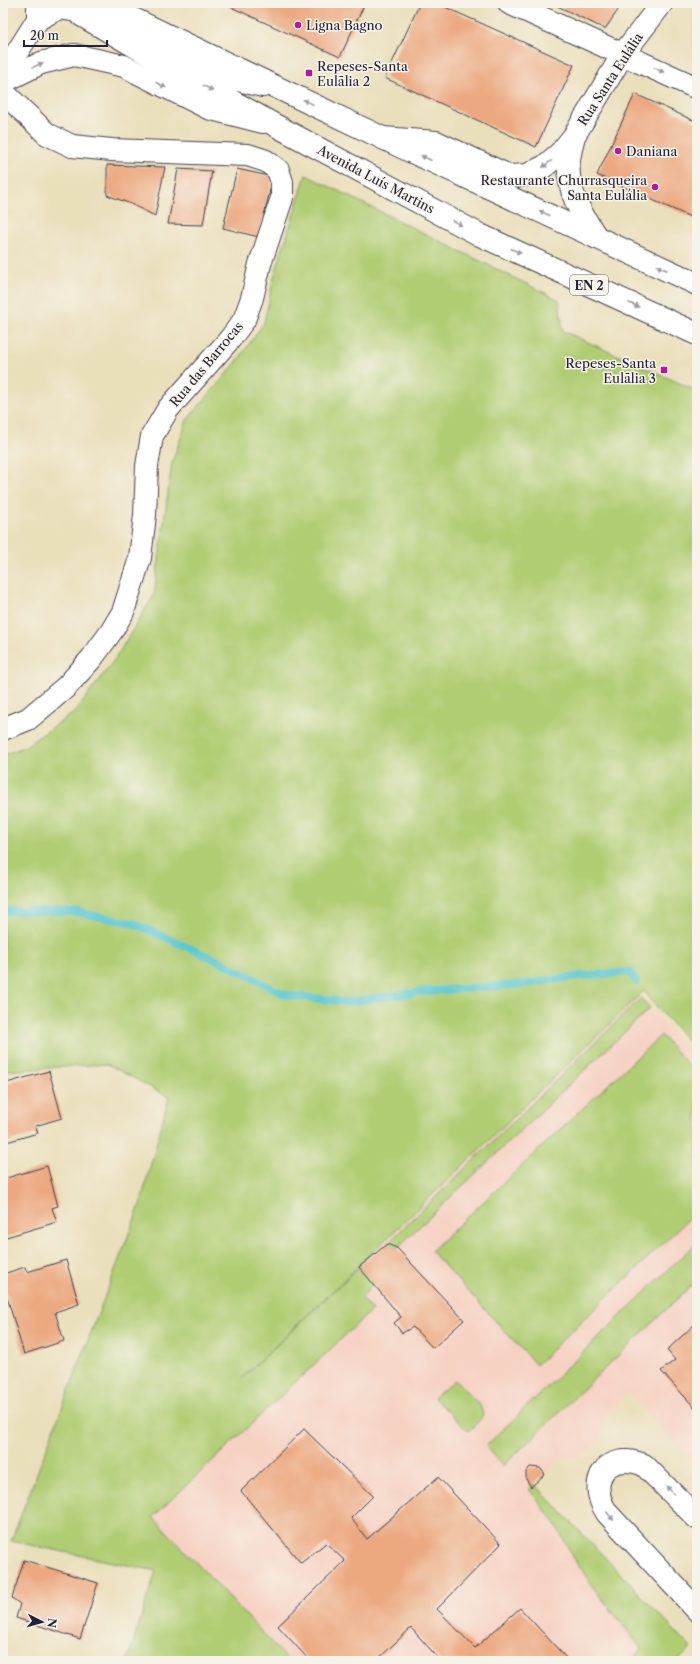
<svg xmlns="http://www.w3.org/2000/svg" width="700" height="1664" viewBox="0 0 700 1664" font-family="'Libre Caslon Text',serif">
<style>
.built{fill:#f6d2c3}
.green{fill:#b0cd73;stroke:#697857}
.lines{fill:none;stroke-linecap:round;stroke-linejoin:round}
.stream{stroke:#5bc8cf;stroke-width:8}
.building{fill:#eca880}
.minor-casing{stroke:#403e4e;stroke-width:24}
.major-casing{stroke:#403e4e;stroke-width:24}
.minor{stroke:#fff;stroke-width:22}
.major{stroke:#fff;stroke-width:22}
.oneway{fill:#9c9ca7}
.poi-dot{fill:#b5179e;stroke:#f7f3e8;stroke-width:1.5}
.labels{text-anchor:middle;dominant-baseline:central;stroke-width:3;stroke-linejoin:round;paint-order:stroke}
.shield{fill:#f7f3e8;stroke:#62616f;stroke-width:1}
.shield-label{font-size:12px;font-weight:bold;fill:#22223b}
.poi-label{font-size:13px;fill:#22223b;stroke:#f7f3e8;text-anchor:start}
.street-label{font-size:13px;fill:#22223b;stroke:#f7f3e8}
</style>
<rect width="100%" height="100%" fill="#f7f3e8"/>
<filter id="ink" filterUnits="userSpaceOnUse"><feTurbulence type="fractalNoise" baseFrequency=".025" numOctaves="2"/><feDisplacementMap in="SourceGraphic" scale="8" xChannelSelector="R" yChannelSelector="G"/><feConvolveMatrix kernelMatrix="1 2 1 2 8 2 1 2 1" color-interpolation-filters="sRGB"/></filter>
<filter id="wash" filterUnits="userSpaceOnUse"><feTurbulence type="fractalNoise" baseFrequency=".012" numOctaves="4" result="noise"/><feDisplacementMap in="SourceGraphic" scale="16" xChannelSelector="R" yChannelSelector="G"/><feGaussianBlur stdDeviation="0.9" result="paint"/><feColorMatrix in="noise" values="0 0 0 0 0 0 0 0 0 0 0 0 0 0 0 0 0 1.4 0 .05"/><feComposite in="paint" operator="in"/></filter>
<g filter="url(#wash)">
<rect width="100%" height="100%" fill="#eadfbb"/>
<!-- built -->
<path class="built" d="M641,998L697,1060V1466L628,1393L603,1418V1433L597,1443L588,1452L577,1458L559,1459L535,1484L691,1648L678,1661H266L113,1502Z"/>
<!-- green -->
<path class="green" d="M306,175L559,300L563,331L697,391V1050L661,1012L644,991L241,1379L359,1267L373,1284L362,1298L372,1310L153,1517L289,1661H127L156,1571L11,1541L140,1205L169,1097L107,1064L3,1071V755L24,747L75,712L115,659L154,595L172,463L187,420L235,364L264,323L273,280Z
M641,998L650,1008L397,1248L387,1244Z
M661,1035L697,1074V1211L536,1365L431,1251Z
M697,1242V1280L503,1466L486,1446Z
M455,1380L480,1405L483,1414L480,1420L468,1431L434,1398Z
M535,1484L691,1648L678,1661H631L642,1649L595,1590L574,1558L555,1523L529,1489Z"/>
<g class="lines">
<!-- stream -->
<path class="stream" d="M3,911L76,912L133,923L221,962L286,995L348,1002L419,992L525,984L579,976L629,972L637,982"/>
</g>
<g id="blocks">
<!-- building -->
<path class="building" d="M222,3H365L340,57Z
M420,3H436L574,65L536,147L385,78Z
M551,3H623L605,29Z
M635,94L697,122V220L597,175Z
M107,165L165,167L155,216L131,204L107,195Z
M178,169L212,171L203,225L168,224Z
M237,169L273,177L259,237L223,228Z
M49,1071L62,1118L35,1126L38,1133L3,1143V1084Z
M47,1166L58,1206L52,1208L57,1222L3,1238V1179Z
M387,1244L397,1248L464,1320L433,1348L413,1327L402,1333L394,1323L401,1317L359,1267Z
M66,1260L79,1304L55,1312L64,1341L24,1354L3,1284V1274L25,1267L27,1272Z
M697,1322V1410L661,1371L675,1360L667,1350Z
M304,1429L373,1496L351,1518L367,1539L438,1477L501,1544L437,1609L475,1648L520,1608L569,1661H441L411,1628L376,1661H310L278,1626L345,1561L326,1543L301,1563L241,1491Z
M530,1467L540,1468L545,1474L531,1487L526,1479V1472Z
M24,1560L98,1583L80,1639L16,1618L20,1604L12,1598Z"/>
</g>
</g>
<g filter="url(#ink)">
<use href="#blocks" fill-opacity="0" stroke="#403e4e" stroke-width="1"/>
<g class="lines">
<!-- minor casing -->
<g class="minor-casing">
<path id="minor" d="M509,3L697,88
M38,19L59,8L89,13L138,35L214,74L263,86
M3,75L38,19V4
M3,82L41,63L74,55L124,66L208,108L263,122
M3,92L47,134L72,146L112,150L248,155L266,161L278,170L282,182V198L260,264L252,298L244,320L230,339L168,409L152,436L147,466L145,515L140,558L123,612L111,632L92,658L66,687L28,719L3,729
M574,136C572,144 570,152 569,160C566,190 581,214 597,238
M383,138L436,142L509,176L527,175L545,166L561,152L574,136L623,54L662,3
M697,1518L644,1465C606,1450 586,1481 607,1513L697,1610"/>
</g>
<!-- major casing -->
<g class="major-casing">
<path id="major" d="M66,3L81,15L162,62L273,124L480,235L697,334
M100,3L410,151L697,284"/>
</g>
<!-- minor -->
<use href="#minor" class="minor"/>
<!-- major -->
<use href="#major" class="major"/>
</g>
<!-- one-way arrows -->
<defs><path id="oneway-solid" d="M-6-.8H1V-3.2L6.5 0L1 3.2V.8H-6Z"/></defs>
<g class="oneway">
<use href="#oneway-solid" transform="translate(38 65) rotate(-24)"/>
<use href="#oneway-solid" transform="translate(659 70) rotate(25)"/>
<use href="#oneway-solid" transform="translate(161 85) rotate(27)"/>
<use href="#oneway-solid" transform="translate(208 88) rotate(29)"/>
<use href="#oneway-solid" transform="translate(308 102) rotate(-155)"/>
<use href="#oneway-solid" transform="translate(426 158) rotate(-155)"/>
<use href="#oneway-solid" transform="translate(547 164) rotate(143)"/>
<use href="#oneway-solid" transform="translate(544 213) rotate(-155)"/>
<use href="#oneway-solid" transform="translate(457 223) rotate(28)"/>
<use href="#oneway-solid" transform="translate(516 251) rotate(25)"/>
<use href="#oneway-solid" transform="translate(662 268) rotate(-155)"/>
<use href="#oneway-solid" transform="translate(634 305) rotate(25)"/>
<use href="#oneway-solid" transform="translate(670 1490) rotate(-135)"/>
<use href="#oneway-solid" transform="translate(610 1516) rotate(50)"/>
</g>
</g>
<!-- markers -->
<g class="poi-dot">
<circle cx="298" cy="25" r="4"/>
<rect x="305" y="69" width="8" height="8" rx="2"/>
<circle cx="618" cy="151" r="4"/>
<circle cx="655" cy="187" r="4"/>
<rect x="660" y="366" width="8" height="8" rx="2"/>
</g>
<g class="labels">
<!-- shield labels -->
<rect class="shield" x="570" y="275" width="38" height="20" rx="3"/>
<g class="shield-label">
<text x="589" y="285">EN 2</text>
</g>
<!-- poi labels -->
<g class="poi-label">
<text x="306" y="25">Ligna Bagno</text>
<text x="317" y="66">Repeses-Santa<tspan x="317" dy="15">Eulãlia 2</tspan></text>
<text x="626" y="151">Daniana</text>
<text x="647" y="180" text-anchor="end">Restaurante Churrasqueira<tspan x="647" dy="15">Santa Eulália</tspan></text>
<text x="656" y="363" text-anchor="end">Repeses-Santa<tspan x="656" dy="15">Eulãlia 3</tspan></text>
</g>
<!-- street labels -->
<g class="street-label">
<text transform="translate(610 79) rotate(-57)">Rua Santa Eulália</text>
<text transform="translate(376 179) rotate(28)">Avenida Luís Martins</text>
<text transform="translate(206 364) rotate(-50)">Rua das Barrocas</text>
</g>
</g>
<!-- margin -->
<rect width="700" height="1664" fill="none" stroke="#f7f3e8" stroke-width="16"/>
<!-- north arrow -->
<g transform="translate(42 1622) rotate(96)" stroke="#f7f3e8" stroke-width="3" paint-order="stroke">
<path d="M0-3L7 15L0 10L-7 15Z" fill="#22223b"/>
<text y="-6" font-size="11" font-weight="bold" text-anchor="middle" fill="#22223b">N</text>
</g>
<!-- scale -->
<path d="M24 40v6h83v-6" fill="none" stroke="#22223b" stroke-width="2"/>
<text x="30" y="40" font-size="12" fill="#22223b" stroke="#f7f3e8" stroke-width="3" paint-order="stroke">20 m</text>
</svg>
